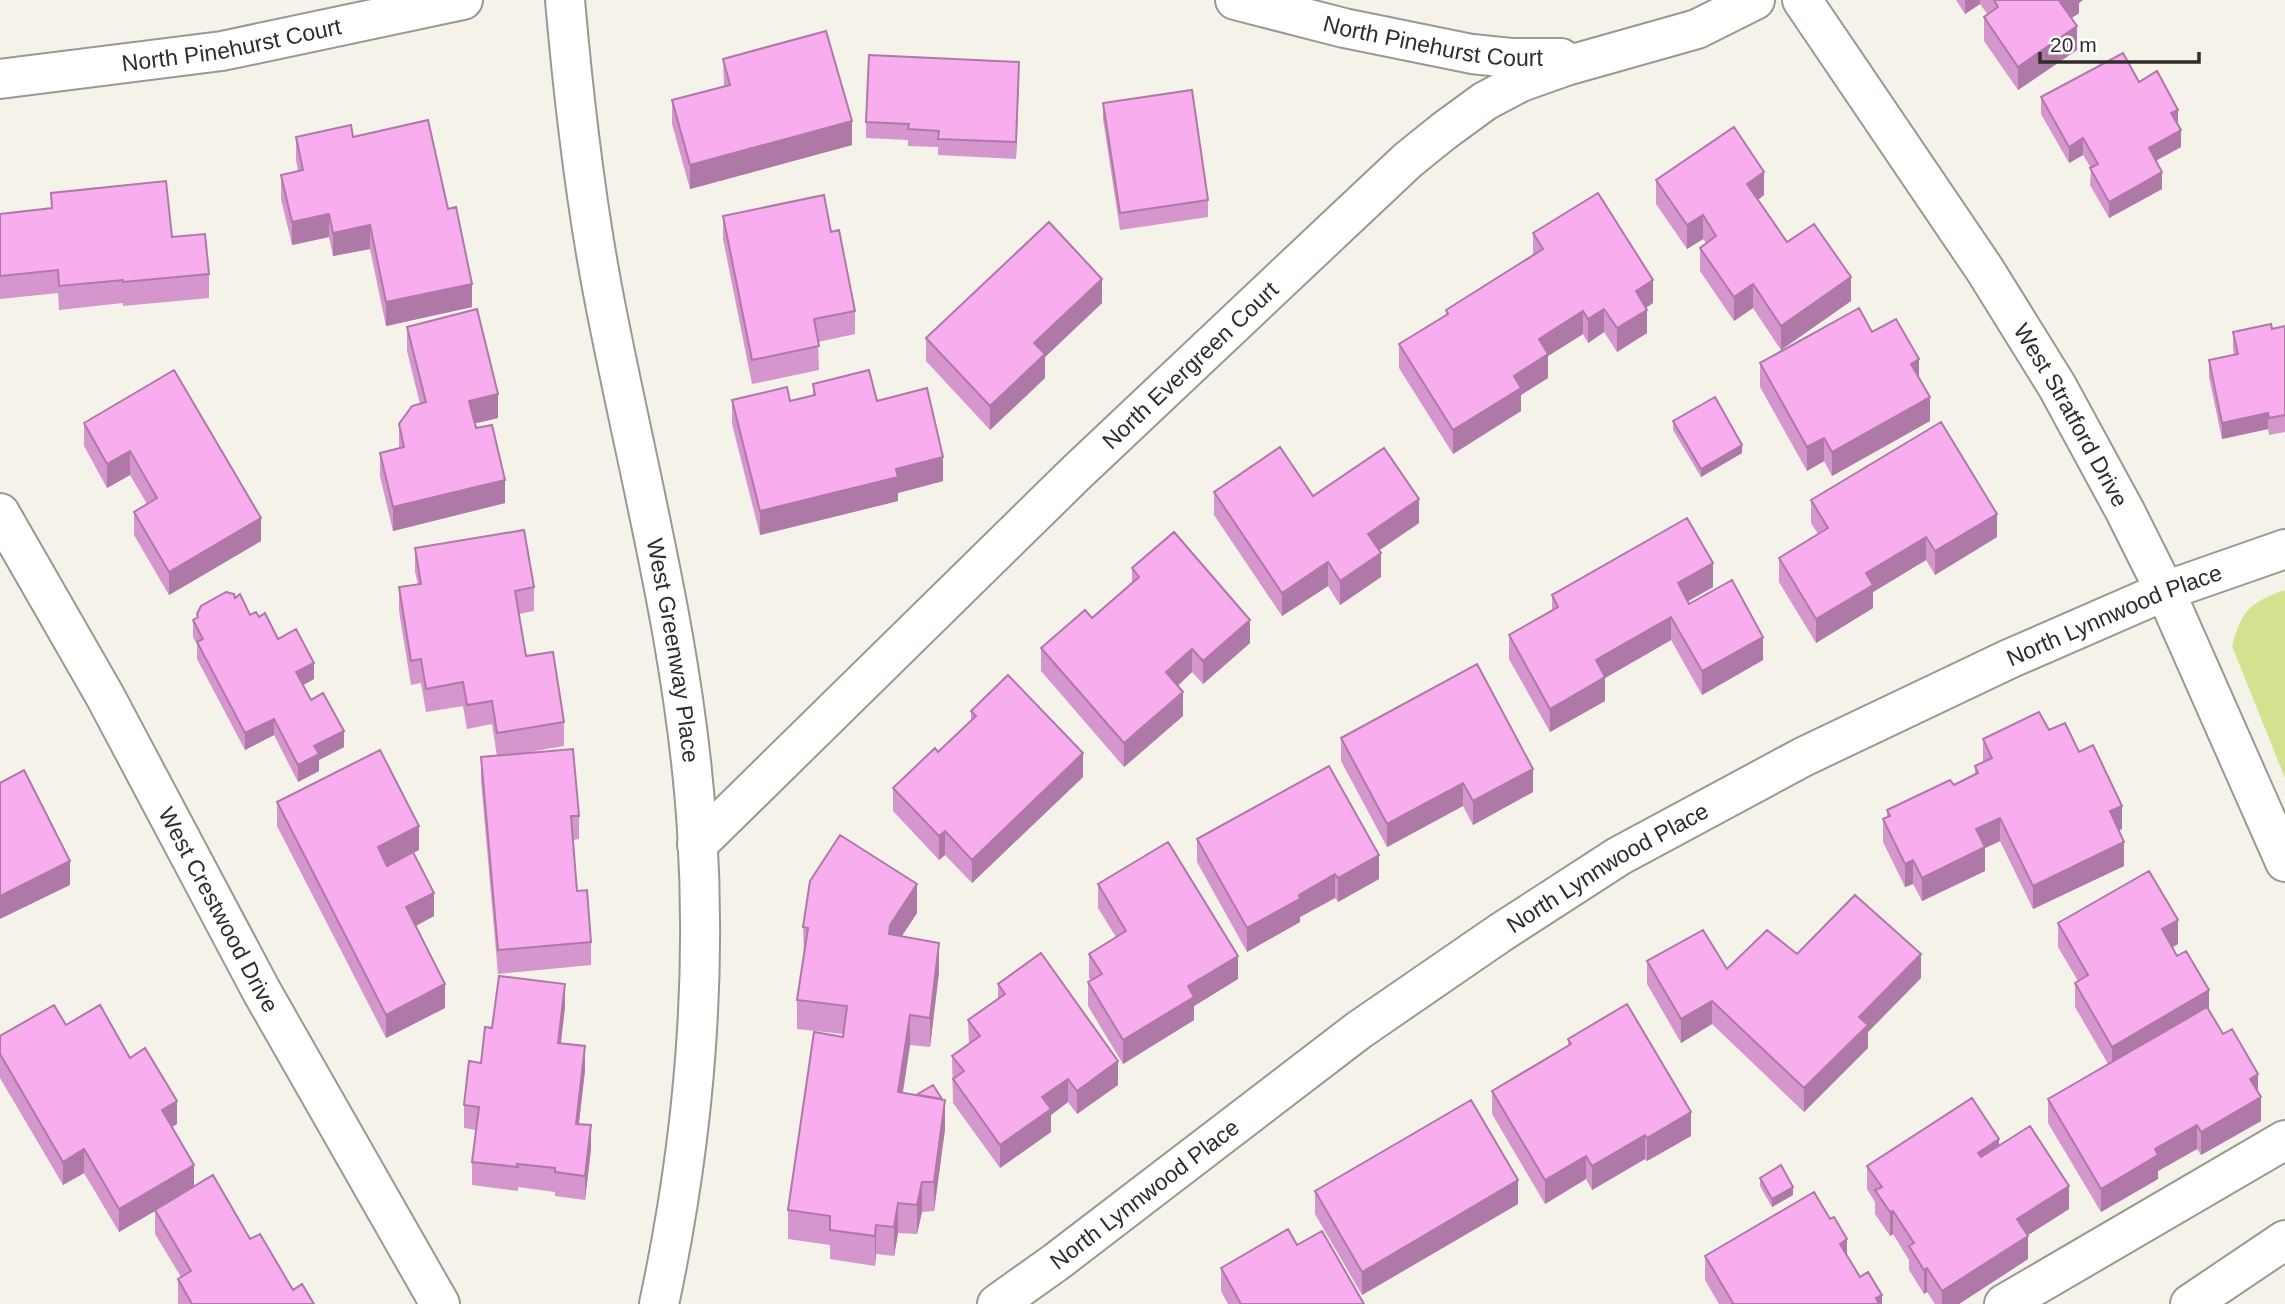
<svg xmlns="http://www.w3.org/2000/svg" width="2285" height="1304" viewBox="0 0 2285 1304" font-family="Arial,sans-serif">
<style>
.green{fill:#d3e28f}
.lines{fill:none;stroke-linecap:round;stroke-linejoin:round}
.minor-casing{stroke:#9a9890;stroke-width:42}
.major-casing{stroke:#9a9890;stroke-width:42}
.minor{stroke:#fff;stroke-width:38}
.major{stroke:#fff;stroke-width:38}
.wall{fill:#d595cd}
.shaded-wall{fill:#ae79a7}
.building{fill:#f8adee;stroke:#ae79a7;stroke-width:2}
.labels{text-anchor:middle;dominant-baseline:central;stroke-width:7;stroke-linejoin:round;paint-order:stroke}
.street-label{font-size:23px;fill:#2e2d29;stroke:#fff}
</style>
<rect width="100%" height="100%" fill="#f5f2ea"/>
<!-- green -->
<path class="green" d="M2285,590V778L2232,646C2242,609 2250,603 2285,590Z"/>
<g class="lines">
<!-- minor casing -->
<g class="minor-casing">
<g id="minor">
<path id="s1" d="M565,0C574,103 586,207 606,308C640,482 686,653 697,830C707,988 692,1150 659,1304"/>
<path id="s2" d="M1235,0L1344,28L1472,54L1511,58H1561"/>
<path id="s3" d="M1802,0L1985,270L2057,386L2125,511L2165,591L2285,862"/>
<path id="s4" d="M0,79L222,51L463,0"/>
<path id="s5" d="M0,513L105,696L262,992L440,1304"/>
<path id="s6" d="M697,845L1075,474L1341,223L1408,160L1444,131L1485,101L1521,82L1566,66L1697,29L1755,0"/>
<path id="s7" d="M997,1304L1056,1262L1359,1030L1500,933L1619,856L1803,757L2009,659L2165,591L2285,549"/>
<path d="M2004,1304L2285,1140"/>
</g>
</g>
<!-- major casing -->
<g class="major-casing">
<path id="major" d="M2190,1304L2285,1240"/>
</g>
<!-- minor -->
<use href="#minor" class="minor"/>
<!-- major -->
<use href="#major" class="major"/>
</g>
<!-- wall -->
<path class="wall" d="M1956,0H2083L2079,3V13L2071,18L2077,50L2018,90L1984,41V17L1988,15L1980,4L1965,14Z
M723,59L852,145L690,189L672,124V100L724,86Z
M1019,79L1016,159L938,155V147L908,146V140L866,138V122Z
M2139,82L2178,126L2181,147L2156,161L2162,189L2109,218L2090,185L2091,168L2083,155L2069,163L2041,114V97Z
M1103,103L1208,200V217L1120,230L1103,119Z
M296,137H353L448,209L472,307L386,326L370,249L333,256L329,237L292,245L281,199V175L298,171L296,160Z
M1656,180L1764,195L1758,200L1787,242L1851,301L1781,350L1753,308L1734,321L1700,271V248L1706,243L1703,239L1687,249L1656,204Z
M51,193L172,237L209,274V298L123,306V303L59,310L58,293L0,299V214L51,208Z
M723,216L831,232L855,311V334L818,342L819,370L752,384L723,239Z
M1533,233L1653,303L1646,308L1647,333L1617,352L1604,332L1588,343L1583,334L1548,356V378L1521,395V411L1453,454L1399,368V344L1446,315V310L1533,255Z
M1102,303L1045,357V378L990,430L926,361V338Z
M2285,326V432L2269,435L2268,429L2222,439L2209,377V360L2234,355L2233,349V332L2272,329Z
M407,327L498,418L475,423L505,503L393,531L380,476V453L399,448V424L420,404L407,351Z
M1872,332L1919,379L1930,421L1832,476L1824,461L1807,471L1760,387V363Z
M174,370L261,541L169,595L134,535V512L147,504L130,475L107,488L84,446V423Z
M813,384L877,401L943,481L898,493V501L760,535L732,424V400L790,401L813,396Z
M1673,421L1742,453L1701,477L1673,430Z
M1214,492L1313,496L1419,523L1379,550L1381,577L1340,605L1328,586L1282,616L1214,515Z
M1811,500L1997,537L1935,575L1926,560L1873,592V608L1816,643L1779,582V558L1818,534L1811,523Z
M415,548L534,587V611L519,614L526,656L564,722V746L512,755L579,816V839L573,840L577,891L591,942V965L498,974L481,781V757L497,756L492,724L467,729L463,706L426,712L421,683L411,685L399,611V587L418,584L415,572Z
M1132,568L1250,643L1203,684L1192,672L1178,686L1183,716L1124,767L1041,671V648L1092,618L1132,584Z
M1713,587L1688,601L1689,604L1763,660L1702,695L1671,640L1605,678V701L1550,732L1509,659V635L1552,611V595Z
M235,598L250,615L259,617L314,679L303,685L311,700L344,747L319,760V771L298,782L274,735L245,750L197,659V644L193,637V620L197,618V614Z
M971,711L1083,777L972,883L945,855L939,860L893,811V788L938,752L971,721Z
M2049,730L2079,752L2122,829L2119,831L2124,866L2033,909L2000,841L1985,848V871L1922,901L1913,884L1905,887L1883,842V819L1887,817V810L1954,785L1975,775V766L1983,762V739Z
M1341,738L1533,792L1473,825L1463,806L1387,847L1341,761Z
M277,802L419,850L413,853L434,916L416,926L445,1008L386,1038L277,826Z
M1197,839L1379,879L1338,902L1335,898L1300,917V922L1247,952L1197,862Z
M1098,884L1238,979L1194,1006V1020L1123,1064L1088,1006V982L1091,980L1089,978V954L1116,937L1098,908Z
M917,913L901,937L939,972L930,1047L910,1045L903,1093L945,1129L934,1211L922,1212L917,1234L898,1233L894,1256L876,1254L875,1266L830,1259V1245L788,1239V1210L843,1034L797,1029V1000L804,956L803,927Z
M2058,923L2178,944L2172,947L2258,1093L2261,1121L2201,1155L2197,1149L2158,1171V1179L2101,1212L2048,1123V1099L2108,1064L2075,1007V983L2078,981L2058,947Z
M1797,954L1921,978L1868,1032V1048L1804,1112L1712,1024L1681,1043L1647,984V961L1727,969Z
M998,984L1118,1085L1077,1114L1068,1102L1051,1115V1132L1000,1168L953,1103L952,1056L969,1044L968,1020L998,999Z
M565,1007L561,1043L585,1070L579,1124L591,1149L585,1200L555,1196V1192L518,1187V1191L472,1185V1162L476,1130L464,1128V1105L481,1063L492,1028Z
M66,1025L130,1058L177,1124L172,1127L194,1187L250,1239L293,1290L314,1304H178V1279L181,1277L155,1234V1211L119,1232L84,1173L63,1185L0,1078V1036Z
M1568,1039L1691,1136L1647,1161L1645,1159L1592,1190L1586,1179L1545,1204L1492,1114V1091L1568,1046Z
M1999,1146L2069,1209L2028,1235V1259L1959,1304H1935L1927,1292L1924,1294L1909,1270V1260L1893,1234L1890,1236L1875,1214V1202L1867,1189V1166Z
M1760,1178L1793,1195L1772,1207L1760,1186Z
M1315,1191L1518,1204L1362,1295L1315,1214Z
M1297,1245L1364,1304H1228L1221,1291V1268Z
M1847,1255L1860,1277L1882,1304H1719L1705,1280V1256Z"/>
<!-- shaded-wall -->
<path class="shaded-wall" d="M1965,0H1980V4L1965,14Z
M2063,0H2083L2079,3V13L2060,26V2Z
M2077,26V50L2018,90V67Z
M1019,62V79L1016,159V142Z
M2178,110V126L2171,113Z
M852,121V145L690,189V165Z
M2181,130V147L2149,164V148Z
M2083,138V155L2069,163V147Z
M1764,172V195L1747,208V184Z
M2162,172V189L2109,218V202Z
M329,214V237L292,245V222Z
M1703,215V239L1687,249V225Z
M370,225V249L333,256V233Z
M1851,277V301L1781,350V326Z
M1102,279V303L1045,357V378L990,430V406L1034,343Z
M1653,280V303L1636,314V291Z
M472,284V307L386,326V302Z
M1753,284V308L1734,321V297Z
M1604,309V332L1588,343V319Z
M1647,310V333L1617,352V328Z
M1583,311V334L1548,356V378L1521,395V411L1453,454V430L1514,376L1539,339Z
M1919,359V383L1911,364Z
M498,394V418L469,425V401Z
M1930,397V421L1832,476V452Z
M2268,413V429L2222,439V423Z
M1824,438V461L1807,471V447Z
M1742,445V453L1701,477V469Z
M130,451V475L107,488V464Z
M943,457V481L898,493V501L760,535V511L896,469Z
M505,480V503L393,531V507Z
M1419,499V523L1368,558V534Z
M1997,514V537L1935,575V551Z
M261,518V541L169,595V572Z
M1926,537V560L1873,592V608L1816,643V619L1866,573Z
M1381,553V577L1340,605V581Z
M1328,562V586L1282,616V593Z
M1713,563V587L1678,607V583Z
M1671,617V640L1605,678V701L1550,732V709L1596,660Z
M1250,620V643L1203,684V661Z
M1763,637V660L1702,695V671Z
M1192,649V672L1166,696V672Z
M314,663V679L296,689V672Z
M1183,692V716L1124,767V743Z
M274,719V735L245,750V733Z
M344,731V747L319,760V771L298,782V765L314,746Z
M1083,753V777L972,883V860Z
M1533,769V792L1473,825V801Z
M1463,783V806L1387,847V824Z
M2122,806V829L2110,835V811Z
M2000,818V841L1985,848V871L1922,901V878L1976,829Z
M419,826V850L378,870V847Z
M945,831V855L939,860V836Z
M2124,842V866L2033,909V886Z
M1379,855V879L1338,902V878Z
M1913,860V884L1905,887V864Z
M70,861V885L0,919V896Z
M1335,874V898L1300,917V922L1247,952V928L1299,895Z
M917,884V913L890,954V925Z
M434,893V916L406,931V907Z
M2178,920V944L2162,953V929Z
M939,943V972L930,1047V1018Z
M1921,954V978L1868,1032V1048L1804,1112V1088L1859,1017Z
M1238,956V979L1194,1006V1020L1123,1064V1040L1188,986Z
M445,984V1008L386,1038V1015Z
M565,984V1007L558,1066V1043Z
M2209,990V1014L2112,1070V1047Z
M1712,1001V1024L1681,1043V1019Z
M910,1015V1045L898,1121V1092Z
M585,1046V1070L576,1147V1124Z
M1118,1061V1085L1077,1114V1091Z
M2258,1074V1098L2250,1079Z
M1068,1079V1102L1051,1115V1132L1000,1168V1145L1042,1097Z
M2261,1097V1121L2201,1155V1132Z
M945,1100V1129L934,1211V1182Z
M177,1101V1124L162,1133V1110Z
M1691,1112V1136L1647,1161V1138Z
M591,1125V1149L585,1200V1176Z
M2197,1125V1149L2158,1171V1179L2101,1212V1189L2155,1149Z
M1645,1135V1159L1592,1190V1166Z
M1999,1139V1163L1978,1177V1153Z
M84,1149V1173L63,1185V1162Z
M1586,1156V1179L1545,1204V1180Z
M194,1165V1188L119,1232V1209Z
M1518,1180V1204L1362,1295V1272Z
M922,1182V1212L917,1234V1205Z
M2069,1186V1209L2017,1242V1219Z
M1793,1187V1195L1772,1207V1199Z
M898,1203V1233L894,1256V1227Z
M1893,1211V1234L1890,1236V1212Z
M876,1225V1254L875,1266V1236Z
M2028,1236V1259L1959,1304H1942V1291Z
M1847,1239V1263L1840,1244Z
M1927,1268V1292L1924,1294V1270Z
M1882,1295V1304H1876V1298Z"/>
<!-- building -->
<path class="building" d="M1994,0H2063L2060,2L2077,26L2018,67L1984,17L1998,7Z
M826,31L852,121L690,165L672,100L730,85L723,59Z
M2123,53L2139,82L2157,71L2178,110L2171,113L2181,130L2149,148L2162,172L2109,202L2090,168L2098,164L2083,138L2069,147L2041,97Z
M869,55L1019,62L1016,142L938,139L939,131L908,129L909,124L866,122Z
M1192,90L1208,200L1120,213L1103,103Z
M428,120L448,209L456,207L472,284L386,302L370,225L333,233L329,214L292,222L281,175L303,170L296,137L351,125L353,137Z
M1734,127L1764,172L1747,184L1787,242L1814,224L1851,277L1781,326L1753,284L1734,297L1700,248L1716,236L1703,215L1687,225L1656,180Z
M166,181L172,237L205,234L209,274L123,282V280L59,286L58,270L0,276V214L52,208L51,193Z
M1598,193L1653,280L1636,291L1647,310L1617,328L1604,309L1588,319L1583,311L1539,339L1548,354L1514,376L1521,388L1453,430L1399,344L1448,314L1446,310L1543,249L1533,233Z
M824,195L831,232L839,230L855,311L814,319L819,346L752,360L723,216Z
M1049,222L1102,279L1034,343L1045,354L990,406L926,338Z
M1859,308L1872,332L1896,319L1919,359L1911,364L1930,397L1832,452L1824,438L1807,447L1760,363Z
M477,309L498,394L469,401L476,428L492,425L505,480L393,507L380,453L404,447L399,424L412,406L426,402L407,327Z
M2271,324L2272,329L2285,326V415L2269,418L2268,413L2222,423L2209,360L2238,354L2233,332Z
M174,370L261,518L169,572L134,512L157,498L130,451L107,464L84,423Z
M869,370L877,401L927,388L943,457L896,469L898,477L760,511L732,400L787,387L790,401L815,395L813,384Z
M1715,397L1742,445L1701,469L1673,421Z
M1941,422L1997,514L1935,551L1926,537L1866,573L1873,585L1816,619L1779,558L1828,528L1811,500Z
M1280,447L1313,496L1384,448L1419,499L1368,534L1381,553L1340,581L1328,562L1282,593L1214,492Z
M1687,518L1713,563L1678,583L1689,604L1732,580L1763,637L1702,671L1671,617L1596,660L1605,677L1550,709L1509,635L1558,607L1552,595Z
M524,530L534,587L515,591L526,656L553,652L564,722L497,733L492,701L467,705L463,682L426,689L421,659L411,661L399,587L421,584L415,548Z
M1174,532L1250,620L1203,661L1192,649L1166,672L1183,692L1124,743L1041,648L1085,610L1092,618L1139,577L1132,568Z
M226,592L234,594L235,598L240,594L250,615L256,612L259,617L265,613L278,639L296,629L314,663L296,672L311,700L323,693L344,731L314,746L319,754L298,765L274,719L245,733L197,642L203,639L193,620L198,617L197,614L201,606Z
M1477,664L1533,769L1473,801L1463,783L1387,824L1341,738Z
M1008,675L1083,753L972,860L945,831L939,836L893,788L935,748L938,752L976,716L971,711Z
M2039,712L2049,730L2065,723L2079,752L2093,745L2122,806L2110,811L2124,842L2033,886L2000,818L1976,829L1985,847L1922,878L1913,860L1905,864L1883,819L1890,816L1887,810L1950,780L1954,785L1978,773L1975,766L1992,758L1983,739Z
M573,749L579,816H571L577,891L587,890L591,942L498,950L481,757Z
M380,750L419,826L378,847L387,866L413,852L434,893L406,907L445,984L386,1015L277,802Z
M1329,766L1379,855L1338,878L1335,874L1299,895L1300,899L1247,928L1197,839Z
M24,770L70,861L0,896V783Z
M840,835L917,884L890,925L889,934L939,943L930,1018L910,1015L898,1092L945,1100L934,1182H922L917,1205L898,1203L894,1227L876,1225L875,1236L830,1230V1216L788,1210L814,1032L843,1037L847,1006L797,1000L808,928L803,927L810,881Z
M1168,842L1238,956L1188,986L1194,997L1123,1040L1088,982L1102,974L1089,954L1126,931L1098,884Z
M2149,871L2178,920L2162,929L2177,956L2186,951L2209,990L2112,1047L2075,983L2088,975L2058,923Z
M1855,895L1921,954L1859,1017L1868,1025L1804,1088L1712,1001L1681,1019L1647,961L1703,930L1727,969L1767,930L1797,954Z
M1041,953L1118,1061L1077,1091L1068,1079L1042,1097L1051,1109L1000,1145L953,1079L964,1071L952,1056L980,1036L968,1020L1005,994L998,984Z
M499,976L565,984L558,1043L585,1046L576,1124L591,1125L585,1176L555,1172V1168L517,1164L518,1167L472,1162L479,1107L464,1105L469,1061L481,1063L485,1027L492,1028Z
M1627,1004L1691,1112L1647,1138L1645,1135L1592,1166L1586,1156L1545,1180L1492,1091L1571,1044L1568,1039Z
M54,1005L66,1025L100,1005L130,1058L145,1048L177,1101L162,1110L194,1165L119,1209L84,1149L63,1162L0,1054V1036Z
M2207,1007L2223,1034L2232,1029L2258,1074L2250,1079L2261,1097L2201,1132L2197,1125L2155,1149L2158,1155L2101,1189L2048,1099Z
M933,1085L942,1099L919,1095L918,1094Z
M1972,1098L1999,1139L1978,1153L1981,1157L2030,1126L2069,1186L2017,1219L2028,1236L1942,1291L1927,1268L1924,1270L1909,1246L1914,1243L1893,1211L1890,1212L1875,1190L1882,1187L1867,1166Z
M1471,1100L1518,1180L1362,1272L1315,1191Z
M1781,1165L1793,1187L1772,1199L1760,1178Z
M213,1175L250,1239L260,1234L293,1290L302,1284L314,1304H192L178,1279L191,1271L155,1210Z
M1814,1192L1830,1219L1834,1217L1847,1239L1840,1244L1860,1277L1868,1272L1882,1295L1876,1298L1879,1304H1731L1733,1303L1705,1256Z
M1288,1229L1297,1245L1322,1231L1364,1304H1241L1221,1268Z"/>
<g class="labels">
<!-- street labels -->
<g class="street-label">
<text stroke="none"><textPath href="#s2" startOffset="203">North Pinehurst Court</textPath></text>
<text stroke="none"><textPath href="#s4" startOffset="234">North Pinehurst Court</textPath></text>
<text stroke="none"><textPath href="#s6" startOffset="688">North Evergreen Court</textPath></text>
<text stroke="none"><textPath href="#s3" startOffset="495">West Stratford Drive</textPath></text>
<text stroke="none"><textPath href="#s7" startOffset="1318">North Lynnwood Place</textPath></text>
<text stroke="none"><textPath href="#s1" startOffset="660">West Greenway Place</textPath></text>
<text stroke="none"><textPath href="#s7" startOffset="751">North Lynnwood Place</textPath></text>
<text stroke="none"><textPath href="#s5" startOffset="453">West Crestwood Drive</textPath></text>
<text stroke="none"><textPath href="#s7" startOffset="184">North Lynnwood Place</textPath></text>
</g>
</g>
<!-- scale -->
<path d="M2040 52v10h159v-10" fill="none" stroke="#2e2d29" stroke-width="3.5"/>
<text x="2050" y="52" font-size="21" fill="#2e2d29" stroke="#ffffff" stroke-width="5" paint-order="stroke">20 m</text>
</svg>
